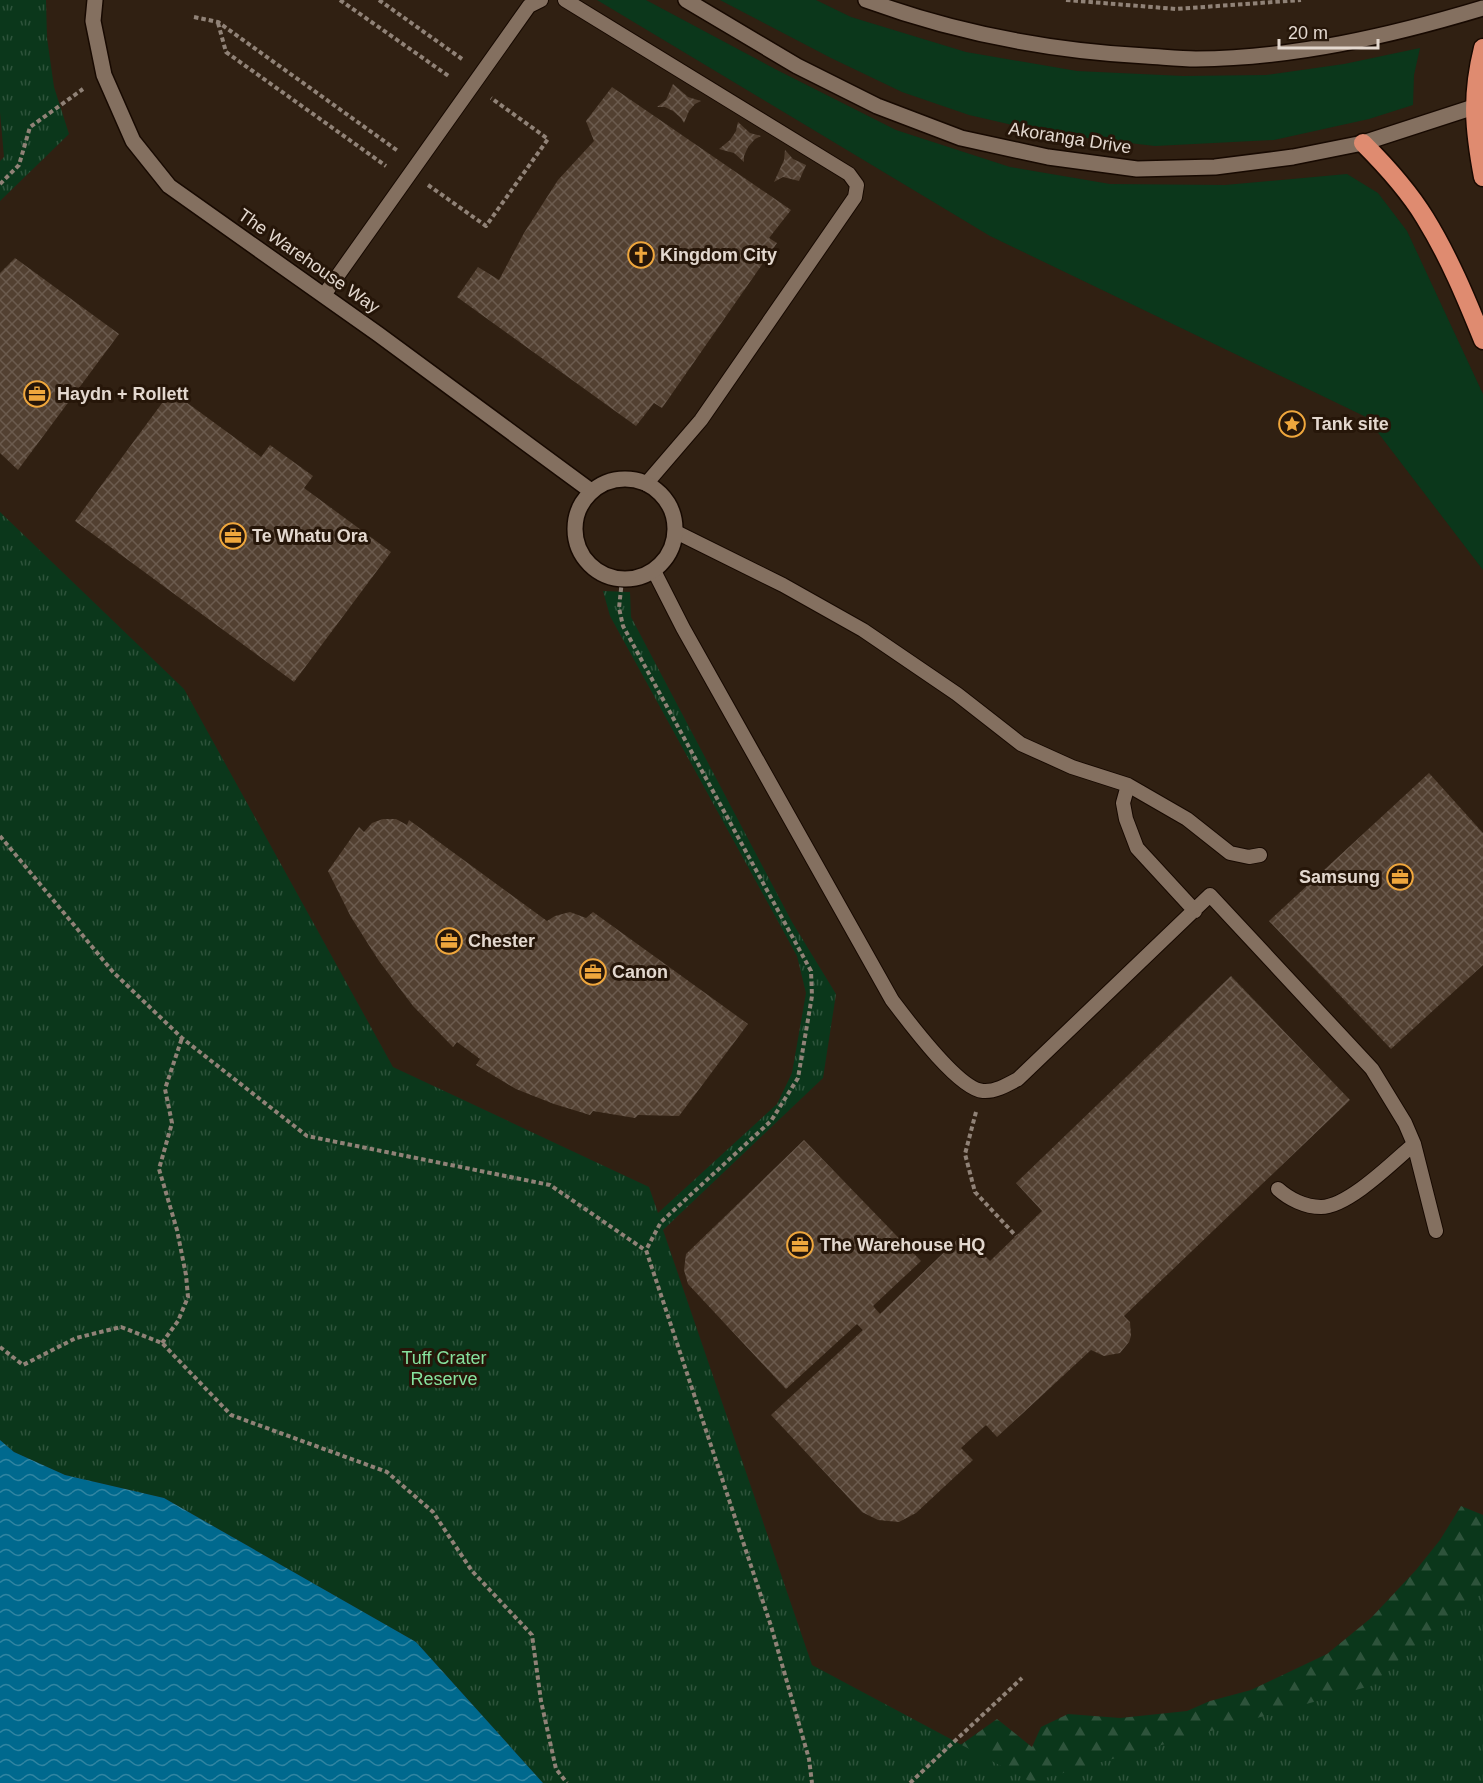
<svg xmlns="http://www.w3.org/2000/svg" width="1483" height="1783" viewBox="0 0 1483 1783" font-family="Arial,sans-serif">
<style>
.green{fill:#0b371b}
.forest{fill:url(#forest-firs)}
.park{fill:url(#park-tufts)}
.water{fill:url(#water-waves)}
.building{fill:url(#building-cross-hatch)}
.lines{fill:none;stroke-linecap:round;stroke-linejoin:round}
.service-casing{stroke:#170901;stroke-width:16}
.minor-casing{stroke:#170901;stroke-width:18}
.secondary-casing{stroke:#170901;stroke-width:18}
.motorway-casing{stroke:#170901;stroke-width:21}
.path{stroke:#908277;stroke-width:4;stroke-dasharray:4.5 3;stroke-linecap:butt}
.service{stroke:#847060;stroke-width:14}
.minor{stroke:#847060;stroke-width:15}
.secondary{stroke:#847060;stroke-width:15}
.motorway{stroke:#df8b70;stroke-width:18}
.labels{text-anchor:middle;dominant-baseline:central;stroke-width:6;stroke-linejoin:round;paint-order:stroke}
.street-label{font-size:18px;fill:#e3d8cf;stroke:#261609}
.poi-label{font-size:18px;font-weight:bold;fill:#e3d8cf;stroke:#261609;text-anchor:start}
.park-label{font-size:18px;fill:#86e29e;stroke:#261609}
</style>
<defs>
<pattern id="forest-firs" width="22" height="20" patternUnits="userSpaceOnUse" patternTransform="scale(1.5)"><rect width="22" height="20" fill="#0b371b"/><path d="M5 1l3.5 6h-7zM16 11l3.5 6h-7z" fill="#2e533b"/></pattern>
<pattern id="park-tufts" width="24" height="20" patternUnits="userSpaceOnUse" patternTransform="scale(1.5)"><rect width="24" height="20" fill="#0b371b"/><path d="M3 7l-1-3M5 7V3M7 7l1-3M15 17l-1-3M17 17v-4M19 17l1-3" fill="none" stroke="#2e533b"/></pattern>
<pattern id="water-waves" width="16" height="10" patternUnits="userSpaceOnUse" patternTransform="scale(1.5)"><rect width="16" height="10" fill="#00698e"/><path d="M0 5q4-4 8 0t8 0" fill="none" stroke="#3185a2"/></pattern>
<pattern id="building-cross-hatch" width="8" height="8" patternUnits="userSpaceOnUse" patternTransform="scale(1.5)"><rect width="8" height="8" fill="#524031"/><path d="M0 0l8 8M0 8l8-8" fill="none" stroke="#6b5b4e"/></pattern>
</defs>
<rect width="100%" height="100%" fill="#302012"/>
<!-- green -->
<path class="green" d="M597,0H646L775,69L896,130L1010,167L1110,184L1225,185L1347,174L1378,193L1407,231L1483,394V570L1366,417L990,236Z
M720,0H816L851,17L966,52L1077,71L1183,76L1266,75L1344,64L1420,48L1414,75L1413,105L1369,119L1274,140L1155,146L1052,134L969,115L902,92L831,58Z"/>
<!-- forest -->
<path class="forest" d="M1461,1506L1483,1515V1675L1226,1783H919L952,1751L997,1719L1032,1747L1041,1727L1068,1714L1120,1718L1187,1711L1210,1701L1251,1690L1327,1654L1371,1618L1416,1570L1440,1540Z"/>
<!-- park -->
<path class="park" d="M0,0H46L47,38L54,87L69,134L0,201V161L4,157L0,112Z
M0,512L184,689L393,1067L649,1187L658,1213L777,1104L792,1073L806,993L797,956L610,616L603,591L630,592L631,617L792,922L836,994L823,1078L663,1230L812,1665L1031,1782L1370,1686L1483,1584V1783H543L416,1642L164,1498L65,1475L14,1452L0,1440Z"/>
<!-- water -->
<path class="water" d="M0,1440L14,1452L65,1475L164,1498L416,1642L543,1783H0Z"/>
<!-- building -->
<path class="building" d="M673,84L688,97L701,101L695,104L689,111L684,123L681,118L673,111L665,107H657L666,100Z
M612,87L791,210L769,238L777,243L662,408L654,403L636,426L457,297L478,267L499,280L524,233L558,180L594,141L586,121Z
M738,122L750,133L761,136L755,139L748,147L744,156V162L734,153L719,149L730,140L736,131Z
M785,150L793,159L806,165L799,181L783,177L774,182L784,160Z
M15,258L119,334L18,470L0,453V273Z
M171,391L261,457L270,445L313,476L304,488L391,552L294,682L75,521Z
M1429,773L1483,833V965L1391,1049L1269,921Z
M383,819H396L407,825L409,820L547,921L555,916L570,912L586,918L593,912L748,1024L679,1116L638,1115L635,1118L593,1111L590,1115L554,1104L516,1089L476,1065L480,1059L457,1042L453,1047L413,1006L379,961L351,917L328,871L359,827L364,832L372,823Z
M1231,976L1350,1100L1124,1316L1130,1322L1131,1336L1129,1342L1120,1353L1104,1356L1091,1350L997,1437L986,1425L961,1448L973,1460L916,1513L899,1522L878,1520L862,1512L771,1415L863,1330L857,1324L786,1389L688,1284L684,1270L686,1254L804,1140L921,1261L873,1306L880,1314L963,1234L990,1261L1042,1211L1016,1183Z"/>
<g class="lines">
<!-- service casing -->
<g class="service-casing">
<path id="service" d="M565,0L849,174L857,185L855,197L701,420L646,484
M324,295L529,6L541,0
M676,532L783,585L863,630L957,694L1021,744L1072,767L1128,785L1187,819L1230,853L1249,857L1260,855
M654,571L683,628L892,1000C908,1021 958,1089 983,1091C995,1092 1007,1085 1018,1079L1210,895L1372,1069L1405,1123L1414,1144L1436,1231
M1128,785L1123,803L1126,819L1137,848L1195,911
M1278,1189C1289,1199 1305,1207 1321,1207C1348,1207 1393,1162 1414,1144"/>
</g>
<!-- minor casing -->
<g class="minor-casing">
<path id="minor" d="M95,0L93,21L104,75L133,141L169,186L378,334L591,491
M575 529a50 50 0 1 1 100 0a50 50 0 1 1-100 0Z"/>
</g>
<!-- secondary casing -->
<g class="secondary-casing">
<path id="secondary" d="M686,0L797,66L877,106L961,138L1048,157L1137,169L1215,167L1293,157L1363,143L1483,104
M866,0C956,33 1051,51 1146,56C1163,57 1180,59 1196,59C1294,58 1390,36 1483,8"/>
</g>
<!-- motorway casing -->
<g class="motorway-casing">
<path id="motorway" d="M1483,48C1471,96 1474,129 1483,177
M1363,143C1386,166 1408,190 1425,218C1449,257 1466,298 1483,340"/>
</g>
<!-- path -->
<path class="path" d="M340,0L450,77
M379,0L462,59
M1066,0L1176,9L1301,0
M194,17L218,22L398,151
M218,23L226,52L386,166
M0,184L19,165L30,127L83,89
M428,185L486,226L548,139L491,98
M622,580L619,608L623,626L811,971L812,996L798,1078L771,1121L661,1222L646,1250L771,1626L809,1759L812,1783
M0,836L113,972L182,1038L307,1136L550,1185L645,1250
M976,1112L965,1154L975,1192L1016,1236
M162,1343L178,1321L188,1297L186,1275L177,1230L159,1169L172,1123L165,1089L182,1038
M0,1347L23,1365L76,1338L121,1327L162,1343L231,1415L387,1472L433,1512L472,1571L532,1635L541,1701L556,1769L567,1783
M910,1783L1022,1678"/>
<!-- service -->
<use href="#service" class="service"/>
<!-- minor -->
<use href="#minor" class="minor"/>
<!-- secondary -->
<use href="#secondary" class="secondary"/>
<!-- motorway -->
<use href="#motorway" class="motorway"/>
</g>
<!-- icons -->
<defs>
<g id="church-ring" transform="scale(1.35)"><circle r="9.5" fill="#261609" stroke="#efa73d" stroke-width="1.5"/><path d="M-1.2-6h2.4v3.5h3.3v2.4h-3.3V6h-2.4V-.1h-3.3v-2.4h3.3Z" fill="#efa73d"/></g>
<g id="office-ring" transform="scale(1.35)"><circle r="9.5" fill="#261609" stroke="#efa73d" stroke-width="1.5"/><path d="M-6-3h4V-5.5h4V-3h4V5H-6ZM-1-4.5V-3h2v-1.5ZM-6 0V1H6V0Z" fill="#efa73d"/></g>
<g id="sight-ring" transform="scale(1.35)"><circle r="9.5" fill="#261609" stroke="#efa73d" stroke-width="1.5"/><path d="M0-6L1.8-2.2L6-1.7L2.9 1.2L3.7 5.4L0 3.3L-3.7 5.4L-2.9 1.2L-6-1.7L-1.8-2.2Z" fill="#efa73d"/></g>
</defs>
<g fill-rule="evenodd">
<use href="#church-ring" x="641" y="255"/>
<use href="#office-ring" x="37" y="394"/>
<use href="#sight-ring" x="1292" y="424"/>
<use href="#office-ring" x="233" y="536"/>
<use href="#office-ring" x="1400" y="877"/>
<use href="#office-ring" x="449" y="941"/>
<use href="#office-ring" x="593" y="972"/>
<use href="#office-ring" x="800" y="1245"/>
</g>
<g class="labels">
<!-- street labels -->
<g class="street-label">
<text transform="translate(1070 138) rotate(9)">Akoranga Drive</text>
<text transform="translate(309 261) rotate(35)">The Warehouse Way</text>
</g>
<!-- poi labels -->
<g class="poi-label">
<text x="660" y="255">Kingdom City</text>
<text x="57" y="394">Haydn + Rollett</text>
<text x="1312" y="424">Tank site</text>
<text x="252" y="536">Te Whatu Ora</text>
<text x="1380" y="877" text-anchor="end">Samsung</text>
<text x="468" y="941">Chester</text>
<text x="612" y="972">Canon</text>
<text x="820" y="1245">The Warehouse HQ</text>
</g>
<!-- park labels -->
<g class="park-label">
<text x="444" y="1358">Tuff Crater<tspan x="444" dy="21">Reserve</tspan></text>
</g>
</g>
<!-- scale -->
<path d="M1279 39v9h99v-9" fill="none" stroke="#e3d8cf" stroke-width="3"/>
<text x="1288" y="39" font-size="18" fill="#e3d8cf" stroke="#261609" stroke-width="4.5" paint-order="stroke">20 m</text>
</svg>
